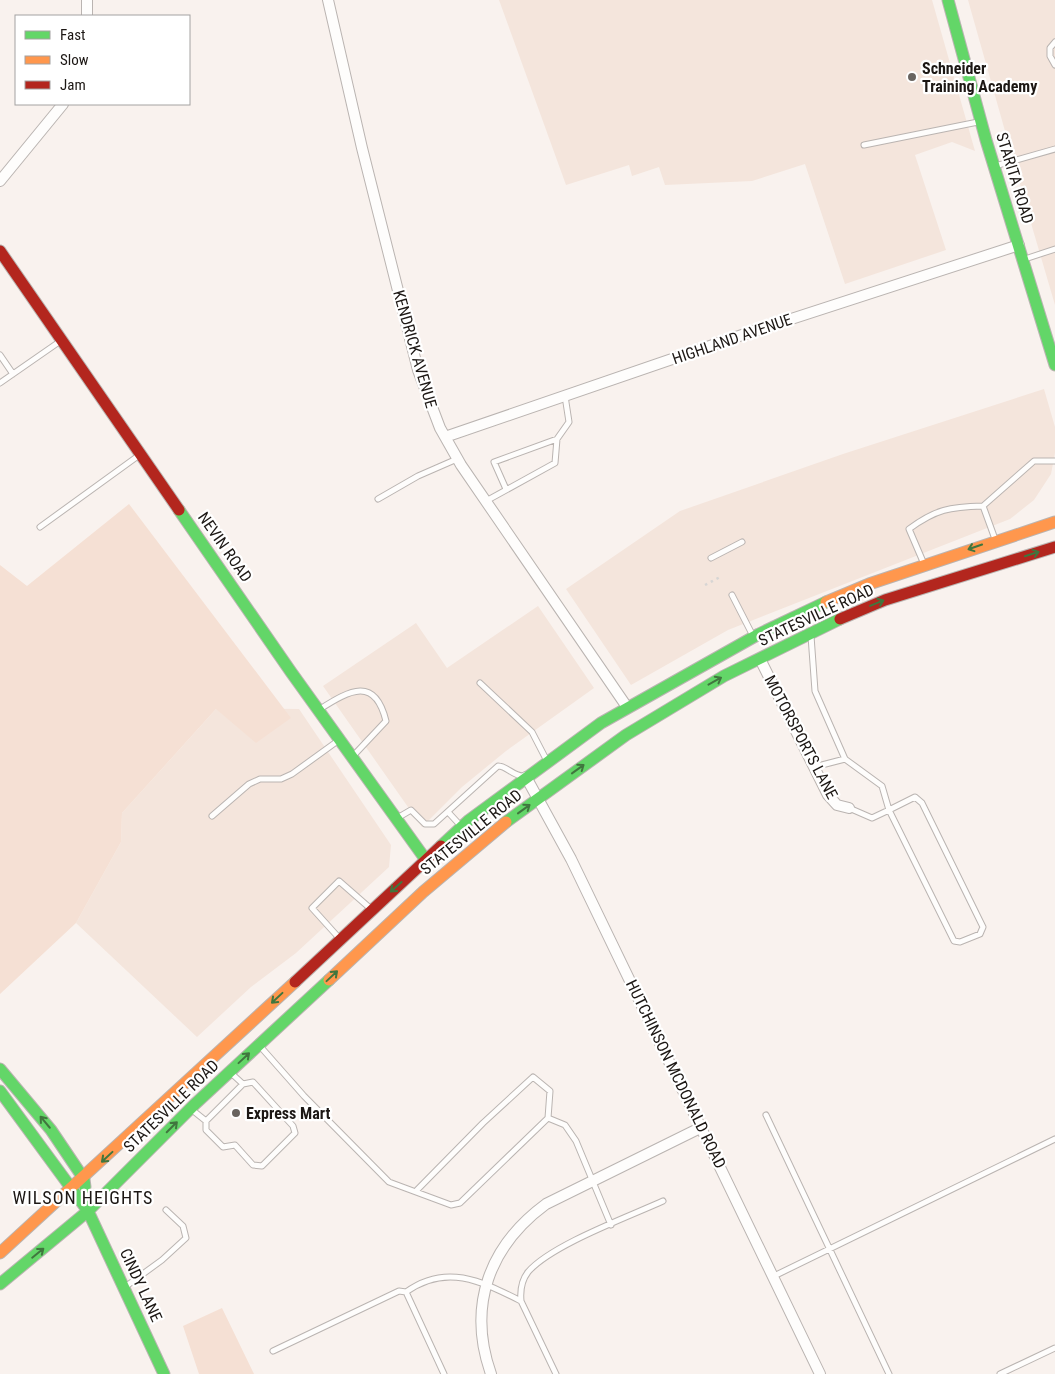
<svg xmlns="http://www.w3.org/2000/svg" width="1055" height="1374" viewBox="0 0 1055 1374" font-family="'Roboto Condensed',sans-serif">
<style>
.built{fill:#f4e5dc}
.green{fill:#f5e0d4}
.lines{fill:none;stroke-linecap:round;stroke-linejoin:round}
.lane-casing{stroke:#bab4b1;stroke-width:7}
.street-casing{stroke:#bab4b1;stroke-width:12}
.fast-casing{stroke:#bab4b1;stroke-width:13}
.slow-casing{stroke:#bab4b1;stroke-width:13}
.jam-casing{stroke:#bab4b1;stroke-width:13}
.path{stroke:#d7d5d4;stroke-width:2.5;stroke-dasharray:2.5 4;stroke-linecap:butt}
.lane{stroke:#fefdfc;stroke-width:5}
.street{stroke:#fefdfc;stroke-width:10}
.fast{stroke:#63d668;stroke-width:11}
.slow{stroke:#ff974d;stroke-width:11}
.jam{stroke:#b3261e;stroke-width:11}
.oneway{stroke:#40763e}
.poi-dot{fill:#696460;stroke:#fff;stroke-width:2}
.labels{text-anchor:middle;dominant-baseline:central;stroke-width:4.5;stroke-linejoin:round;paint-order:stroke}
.poi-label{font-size:16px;font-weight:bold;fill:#1c1714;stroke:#fff;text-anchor:start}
.street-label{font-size:16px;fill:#1c1714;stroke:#fff}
.neighbourhood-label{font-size:18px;letter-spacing:1px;fill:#1c1714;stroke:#fff}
</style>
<rect width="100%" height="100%" fill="#f9f2ee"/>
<!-- built -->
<path class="built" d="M499,0H932L975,151L952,142L915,155L946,250L845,284L805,164L752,181L665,185L659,167L632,176L629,165L566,185Z
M968,0H1055V305L1033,230Z
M1044,389L1055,427V453L1051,474L1034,500L1010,519L728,630L631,685L566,589L680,511L843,454Z
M538,606L594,688L506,751L462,787L422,827L323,686L416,623L447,668Z
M217,708L299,709L391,845L389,867L296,953L251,987L197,1037L76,923L121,842L122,813Z"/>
<!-- green -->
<path class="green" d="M129,504L291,718L256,743L216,709L122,813L121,842L76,923L0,994V565L27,586Z
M222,1308L254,1374H199L183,1326Z"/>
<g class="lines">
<!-- lane casing -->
<g class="lane-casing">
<path id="lane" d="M1055,42L1050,48V56L1055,65
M864,145L978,122
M995,166L1055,149
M1025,259L1055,249
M0,355L13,374
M0,383L59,342
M506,489L494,462L557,439
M378,499L418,476L457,459
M486,501L555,463L557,439L569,422L565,396
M40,527L138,456
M995,539L983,506L1034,461H1055
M711,558L742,542
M924,564L909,529C936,509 950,507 983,506
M732,595L752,634
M811,636L815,691L845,759
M480,683L532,732L547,761
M320,709C350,690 375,676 386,721L354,755
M814,767L845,759L882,786L889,810L915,797L922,803L983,927L980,934L960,942L954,941L889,810L872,818L849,808
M448,812L460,825
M212,816L249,784L260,779H281L292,774L339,740
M399,817L411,810L425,824H434L498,766C507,766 513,776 523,776
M340,939L312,908L339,881L371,909
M259,1045L304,1096L389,1182L451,1205L460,1203L548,1118L550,1091L533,1077L483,1123L417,1190
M231,1073L243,1084
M191,1109L206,1121L243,1084L253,1082L293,1126L295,1133L262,1166L253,1165L235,1145L223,1147L206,1130V1121
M766,1115L889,1374
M548,1118L565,1125L576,1141L611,1225
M774,1276L1055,1139
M125,1287L162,1260L186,1238L183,1226L166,1210
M406,1292C446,1263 481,1281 521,1301
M273,1351L399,1291L406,1292L444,1374
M556,1374L521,1301C520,1290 521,1281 528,1272C551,1245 628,1217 663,1201
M1000,1374L1055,1348"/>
</g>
<!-- street casing -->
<g class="street-casing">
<path id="street" d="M87,0V16
M328,0L362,148L418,370L440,428L461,465L627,707
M0,181L63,104
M445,437L742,335L1019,245
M760,659L828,795L837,805L849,808
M526,777L571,859L820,1374
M491,1374C467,1306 489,1246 546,1204L702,1127"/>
</g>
<!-- fast casing -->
<g class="fast-casing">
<path id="fast" d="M948,0L986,140L1055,365
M179,510L291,672L426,860
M506,822L626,735L724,676L840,619
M441,846L468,821L601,723L759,634L826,602
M0,1069L51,1130L84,1179L85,1187
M0,1091L88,1211L164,1374
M0,1284L88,1211L195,1104L329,980"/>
</g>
<!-- slow casing -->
<g class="slow-casing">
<path id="slow" d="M826,602L869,584L1055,522
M329,980L423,892L506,822
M0,1253L295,982"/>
</g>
<!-- jam casing -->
<g class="jam-casing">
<path id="jam" d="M0,251L179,510
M840,619L885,600L1055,547
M295,982L441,846"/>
</g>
<!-- path -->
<path class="path" d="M705,585L722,576"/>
<!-- lane -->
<use href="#lane" class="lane"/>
<!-- street -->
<use href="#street" class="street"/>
<!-- fast -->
<use href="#fast" class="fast"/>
<!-- slow -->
<use href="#slow" class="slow"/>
<!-- jam -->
<use href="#jam" class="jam"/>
</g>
<!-- one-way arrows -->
<defs><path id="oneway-shaft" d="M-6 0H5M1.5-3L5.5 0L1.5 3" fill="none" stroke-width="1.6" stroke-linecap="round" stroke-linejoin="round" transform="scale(1.25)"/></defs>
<g class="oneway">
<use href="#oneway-shaft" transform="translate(975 547) rotate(161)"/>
<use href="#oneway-shaft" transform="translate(1032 554) rotate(-18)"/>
<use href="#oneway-shaft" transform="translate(877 603) rotate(-22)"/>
<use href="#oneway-shaft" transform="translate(715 681) rotate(-29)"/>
<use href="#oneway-shaft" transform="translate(578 769) rotate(-36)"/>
<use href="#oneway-shaft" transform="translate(524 809) rotate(-36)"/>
<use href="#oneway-shaft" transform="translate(396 887) rotate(138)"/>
<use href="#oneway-shaft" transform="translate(332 976) rotate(-43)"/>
<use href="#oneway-shaft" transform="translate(277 998) rotate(137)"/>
<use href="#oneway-shaft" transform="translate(244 1058) rotate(-43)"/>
<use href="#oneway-shaft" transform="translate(45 1122) rotate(-130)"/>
<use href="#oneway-shaft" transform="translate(172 1127) rotate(-45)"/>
<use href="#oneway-shaft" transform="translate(107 1157) rotate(137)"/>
<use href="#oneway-shaft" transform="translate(38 1253) rotate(-39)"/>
</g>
<!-- markers -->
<g class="poi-dot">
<circle cx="912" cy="77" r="5"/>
<circle cx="236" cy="1113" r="5"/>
</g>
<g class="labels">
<!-- poi labels -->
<g class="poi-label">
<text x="922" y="68">Schneider<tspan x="922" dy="18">Training Academy</tspan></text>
<text x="246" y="1113">Express Mart</text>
</g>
<!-- street labels -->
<g class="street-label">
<text transform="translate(1015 178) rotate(73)">STARITA ROAD</text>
<text transform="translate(732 339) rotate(-19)">HIGHLAND AVENUE</text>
<text transform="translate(415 349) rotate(74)">KENDRICK AVENUE</text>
<text transform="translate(225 547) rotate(55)">NEVIN ROAD</text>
<text transform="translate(816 615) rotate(-25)">STATESVILLE ROAD</text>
<text transform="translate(801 737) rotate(62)">MOTORSPORTS LANE</text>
<text transform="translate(471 832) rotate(-39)">STATESVILLE ROAD</text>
<text transform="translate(676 1074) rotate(64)">HUTCHINSON MCDONALD ROAD</text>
<text transform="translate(171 1106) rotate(-44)">STATESVILLE ROAD</text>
<text transform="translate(141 1285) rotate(65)">CINDY LANE</text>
</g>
<!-- neighbourhood labels -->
<g class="neighbourhood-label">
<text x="83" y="1197">WILSON HEIGHTS</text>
</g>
</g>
<!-- legend -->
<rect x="15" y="15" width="175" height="90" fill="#ffffff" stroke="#a4a2a1"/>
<rect x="25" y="31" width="25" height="8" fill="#63d668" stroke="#a4a2a1"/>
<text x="60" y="40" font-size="15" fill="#1c1714">Fast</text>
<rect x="25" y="56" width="25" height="8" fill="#ff974d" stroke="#a4a2a1"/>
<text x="60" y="65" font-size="15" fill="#1c1714">Slow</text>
<rect x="25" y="81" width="25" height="8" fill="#b3261e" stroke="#a4a2a1"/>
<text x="60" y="90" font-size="15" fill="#1c1714">Jam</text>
</svg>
